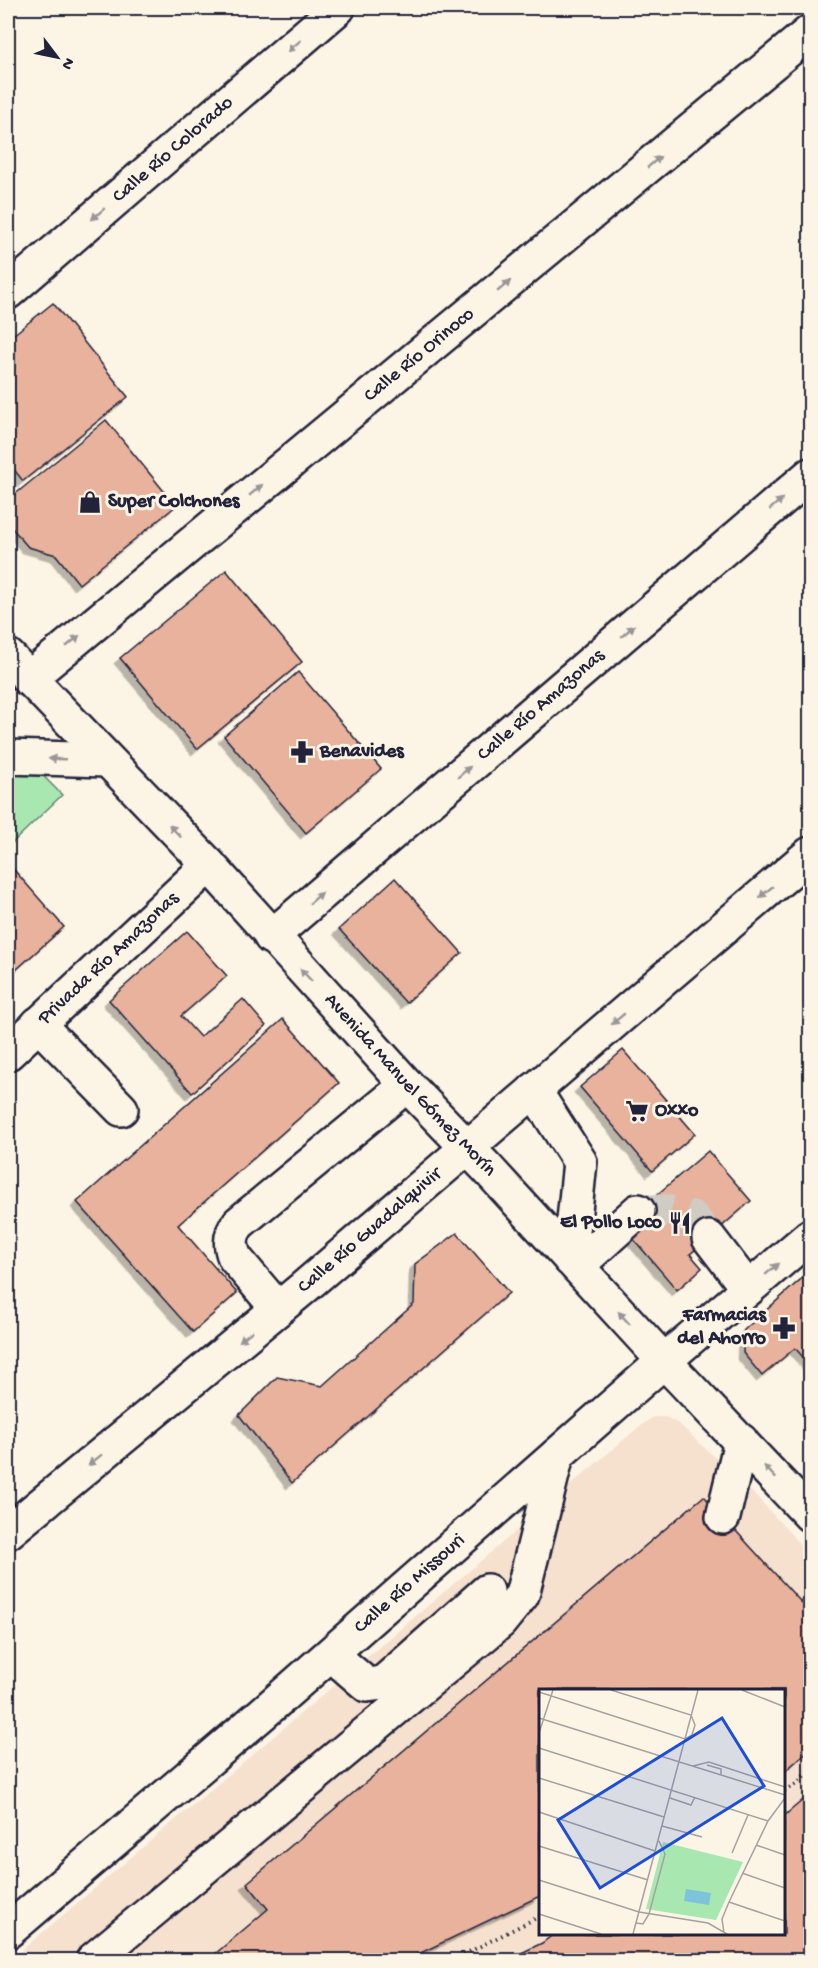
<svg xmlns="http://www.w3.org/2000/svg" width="818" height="1968" viewBox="0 0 818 1968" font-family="'Gochi Hand',sans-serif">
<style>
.built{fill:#f6e1cf;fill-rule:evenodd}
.green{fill:#a8e7af;stroke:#658475;stroke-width:1.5}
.building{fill:#e8b29c;stroke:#22223b;stroke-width:1.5;filter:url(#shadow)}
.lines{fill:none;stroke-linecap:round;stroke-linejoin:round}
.minor-tunnel{stroke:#d0cbc3;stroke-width:33;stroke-dasharray:33 16;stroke-linecap:butt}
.minor-casing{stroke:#22223b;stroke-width:38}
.major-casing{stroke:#22223b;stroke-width:38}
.path{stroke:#22223b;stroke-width:4;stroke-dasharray:1.5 4.5;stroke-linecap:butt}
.minor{stroke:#fcf5e5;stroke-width:33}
.major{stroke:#fcf5e5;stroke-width:33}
.oneway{fill:#9a9698}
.labels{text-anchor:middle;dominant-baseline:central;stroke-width:6;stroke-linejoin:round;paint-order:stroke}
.street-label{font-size:20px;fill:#22223b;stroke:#fcf5e5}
.poi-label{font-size:20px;font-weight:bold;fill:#22223b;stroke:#fcf5e5;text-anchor:start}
.inset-road{fill:none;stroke:#a5a1a1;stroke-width:1.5}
.view{fill:#1d4ed8;fill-opacity:0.15;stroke:#1d4ed8;stroke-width:3}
.inset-edge{fill:none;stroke:#22223b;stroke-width:3}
</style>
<defs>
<filter id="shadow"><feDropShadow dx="-5.5" dy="5.5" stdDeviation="0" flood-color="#0004"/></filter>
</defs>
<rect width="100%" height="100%" fill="#fcf5e5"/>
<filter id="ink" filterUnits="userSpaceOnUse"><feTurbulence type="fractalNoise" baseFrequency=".0167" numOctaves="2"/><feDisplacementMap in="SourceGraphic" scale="12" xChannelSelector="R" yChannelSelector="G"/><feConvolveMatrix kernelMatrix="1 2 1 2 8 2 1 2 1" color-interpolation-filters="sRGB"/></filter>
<g filter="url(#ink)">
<!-- built -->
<path class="built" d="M653,1417H666L679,1424L758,1498L810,1555V1960H10L640,1426ZM540,1690H784V1934H540Z"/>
<!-- green -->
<path class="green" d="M8,740L62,795L8,847Z"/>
<!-- building -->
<path class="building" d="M53,303L128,397L23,481L8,462V339Z
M106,420L176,506L79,584L56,555L28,547L12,528V510L8,504V500Z
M226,570L302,662L197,749L120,658Z
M298,672L381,769L306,833L224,736Z
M8,863L64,927L8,977Z
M395,878L462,953L406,1003L339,929Z
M187,931L227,976L181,1016L200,1037L243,999L266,1026L192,1093L109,1000Z
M283,1019L339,1083L178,1225L237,1293L193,1332L77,1202Z
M623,1050L695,1134L652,1171L580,1087Z
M708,1151L751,1201L690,1254L702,1268L677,1290L630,1235L638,1211Z
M457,1233L509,1293L292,1483L239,1415L277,1377L322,1386L414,1304L415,1264Z
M808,1273L810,1276V1365L795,1348L762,1376L743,1353L744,1330Z
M704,1496L810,1612V1749L784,1772V1690H540V1896L406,1960H208L268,1909L247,1883Z
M810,1794V1959L809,1960H507L542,1943L554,1934H784V1816Z"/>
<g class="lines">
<!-- minor-tunnel -->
<path class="minor-tunnel" d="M638,1211H667L692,1217L709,1238"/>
<!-- minor casing -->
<g class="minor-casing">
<g id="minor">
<path id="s1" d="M8,292L338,8"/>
<path id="s2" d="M28,679L810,32"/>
<path d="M8,757L106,760"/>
<path id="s3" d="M271,937L810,475"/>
<path d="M38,1024L121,1109"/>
<path id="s4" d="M8,1053L209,865"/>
<path d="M534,1090L580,1162L570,1259"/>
<path d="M709,1238L748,1289"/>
<path d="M577,1266L638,1211"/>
<path d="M278,1309L235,1258C229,1244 230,1234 239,1223L407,1085"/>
<path d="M723,1517L741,1441"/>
<path id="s5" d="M8,1532L301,1290L810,854"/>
<path d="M331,1654L367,1685L383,1683L487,1591"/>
<path id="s6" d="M8,1931L262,1714L664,1361L810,1236"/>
<path d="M93,1960L500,1622L522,1595L557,1455"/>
</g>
</g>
<!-- major casing -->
<g class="major-casing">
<g id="major">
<path id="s7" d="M8,656L209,865L407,1085L486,1167L664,1361L810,1515"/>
</g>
</g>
<!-- path -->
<path class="path" d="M784,1791L796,1784L810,1770
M453,1960L540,1916"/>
<!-- minor -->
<use href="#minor" class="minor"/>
<!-- major -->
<use href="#major" class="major"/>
</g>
<!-- one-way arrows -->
<defs><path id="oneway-solid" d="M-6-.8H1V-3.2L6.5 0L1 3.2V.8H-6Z" transform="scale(1.5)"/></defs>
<g class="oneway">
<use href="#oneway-solid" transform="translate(294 46) rotate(139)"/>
<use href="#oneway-solid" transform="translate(654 162) rotate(-40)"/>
<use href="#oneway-solid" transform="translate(98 214) rotate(139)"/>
<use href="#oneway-solid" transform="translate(504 286) rotate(-40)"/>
<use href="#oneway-solid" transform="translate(256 490) rotate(-40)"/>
<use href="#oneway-solid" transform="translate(776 504) rotate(-41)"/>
<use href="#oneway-solid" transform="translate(628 631) rotate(-41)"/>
<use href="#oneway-solid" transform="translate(73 641) rotate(-40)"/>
<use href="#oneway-solid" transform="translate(57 759) rotate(-178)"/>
<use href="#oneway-solid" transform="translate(464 772) rotate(-41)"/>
<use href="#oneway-solid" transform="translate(175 831) rotate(-134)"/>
<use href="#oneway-solid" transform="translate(766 892) rotate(140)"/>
<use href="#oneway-solid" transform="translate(316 898) rotate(-41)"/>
<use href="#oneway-solid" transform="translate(306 975) rotate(-133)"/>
<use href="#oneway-solid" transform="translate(618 1019) rotate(140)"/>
<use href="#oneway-solid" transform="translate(772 1269) rotate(-41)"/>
<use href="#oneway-solid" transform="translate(624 1318) rotate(-132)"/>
<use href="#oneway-solid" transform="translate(246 1336) rotate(141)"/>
<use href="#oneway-solid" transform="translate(95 1460) rotate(141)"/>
<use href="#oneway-solid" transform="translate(770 1472) rotate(-133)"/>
</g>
</g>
<!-- icons -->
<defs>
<g id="shop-bare" transform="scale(1.8)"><path d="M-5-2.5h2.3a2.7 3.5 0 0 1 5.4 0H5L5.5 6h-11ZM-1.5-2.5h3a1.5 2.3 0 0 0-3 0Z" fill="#22223b" stroke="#fcf5e5" stroke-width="2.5" paint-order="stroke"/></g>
<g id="pharmacy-bare" transform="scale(1.8)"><path d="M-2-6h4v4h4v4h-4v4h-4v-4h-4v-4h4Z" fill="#22223b" stroke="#fcf5e5" stroke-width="2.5" paint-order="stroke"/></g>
<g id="supermarket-bare" transform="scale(1.8)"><path d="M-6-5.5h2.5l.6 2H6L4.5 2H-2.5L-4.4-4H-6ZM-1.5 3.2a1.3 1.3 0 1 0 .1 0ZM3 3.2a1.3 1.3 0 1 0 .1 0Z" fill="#22223b" stroke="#fcf5e5" stroke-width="2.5" paint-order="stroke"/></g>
<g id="restaurant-bare" transform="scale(1.8)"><path d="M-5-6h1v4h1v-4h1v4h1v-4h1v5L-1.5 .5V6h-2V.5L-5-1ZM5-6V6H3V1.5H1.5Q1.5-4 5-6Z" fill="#22223b" stroke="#fcf5e5" stroke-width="2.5" paint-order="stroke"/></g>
</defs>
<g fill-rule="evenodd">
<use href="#shop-bare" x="90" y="502"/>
<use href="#pharmacy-bare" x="302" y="752"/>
<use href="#supermarket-bare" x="637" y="1111"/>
<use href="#restaurant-bare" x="680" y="1223"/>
<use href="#pharmacy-bare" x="784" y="1328"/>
</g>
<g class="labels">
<!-- street labels -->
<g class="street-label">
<text stroke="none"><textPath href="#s1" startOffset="218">Calle Río Colorado</textPath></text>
<text stroke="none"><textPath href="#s2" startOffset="508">Calle Río Orinoco</textPath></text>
<text stroke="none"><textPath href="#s3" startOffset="356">Calle Río Amazonas</textPath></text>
<text stroke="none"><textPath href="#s4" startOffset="138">Privada Río Amazonas</textPath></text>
<text stroke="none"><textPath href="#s7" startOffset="588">Avenida Manuel Gómez Morín</textPath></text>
<text stroke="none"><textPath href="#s5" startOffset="471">Calle Río Guadalquivir</textPath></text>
<text stroke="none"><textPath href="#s6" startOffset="531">Calle Río Missouri</textPath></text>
</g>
<!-- poi labels -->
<g class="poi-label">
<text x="108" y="502">Super Colchones</text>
<text x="320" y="752">Benavides</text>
<text x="655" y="1111">Oxxo</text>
<text x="662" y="1223" text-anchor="end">El Pollo Loco</text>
<text x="766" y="1316" text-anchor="end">Farmacias<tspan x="766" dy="23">del Ahorro</tspan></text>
</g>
</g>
<!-- overview -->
<g transform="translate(539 1689)">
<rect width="246" height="246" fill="#fcf5e5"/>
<path d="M124,153L204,173L177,231L107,220Z" fill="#a8e7af"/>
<path d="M147,200L172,204L170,216L145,212Z" fill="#7bc4db"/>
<path class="inset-road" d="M203,1L246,18M0,3L146,50L153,46L156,36L152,26L72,1M0,29L246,106M0,44L14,1M0,59L229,132M168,76L182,80V85M154,77L170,73L246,98M0,89L125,128M131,109L152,116L156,108M0,123L116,162M123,137L163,148M217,156L246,166M0,157L109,191M193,164L209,126M203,184L246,199M0,191L100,223L169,234L188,245M190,213L246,232M0,225L62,245M97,234L104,235L110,225L126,165L120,152M185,244L183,230L190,213L229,132L246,109M94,245L159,1"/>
<path class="view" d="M183,29L225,97L61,199L19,131Z"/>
<rect width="246" height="246" class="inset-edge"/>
</g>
<!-- margin -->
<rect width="818" height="1968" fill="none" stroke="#fcf5e5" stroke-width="30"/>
<rect x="15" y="15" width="788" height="1938" fill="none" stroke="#22223b" stroke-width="2" filter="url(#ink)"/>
<!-- north arrow -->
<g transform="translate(57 57) rotate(122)" stroke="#fcf5e5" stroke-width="4.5" paint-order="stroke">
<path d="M0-4.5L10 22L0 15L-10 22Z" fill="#22223b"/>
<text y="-9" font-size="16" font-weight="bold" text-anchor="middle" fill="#22223b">N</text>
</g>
</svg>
